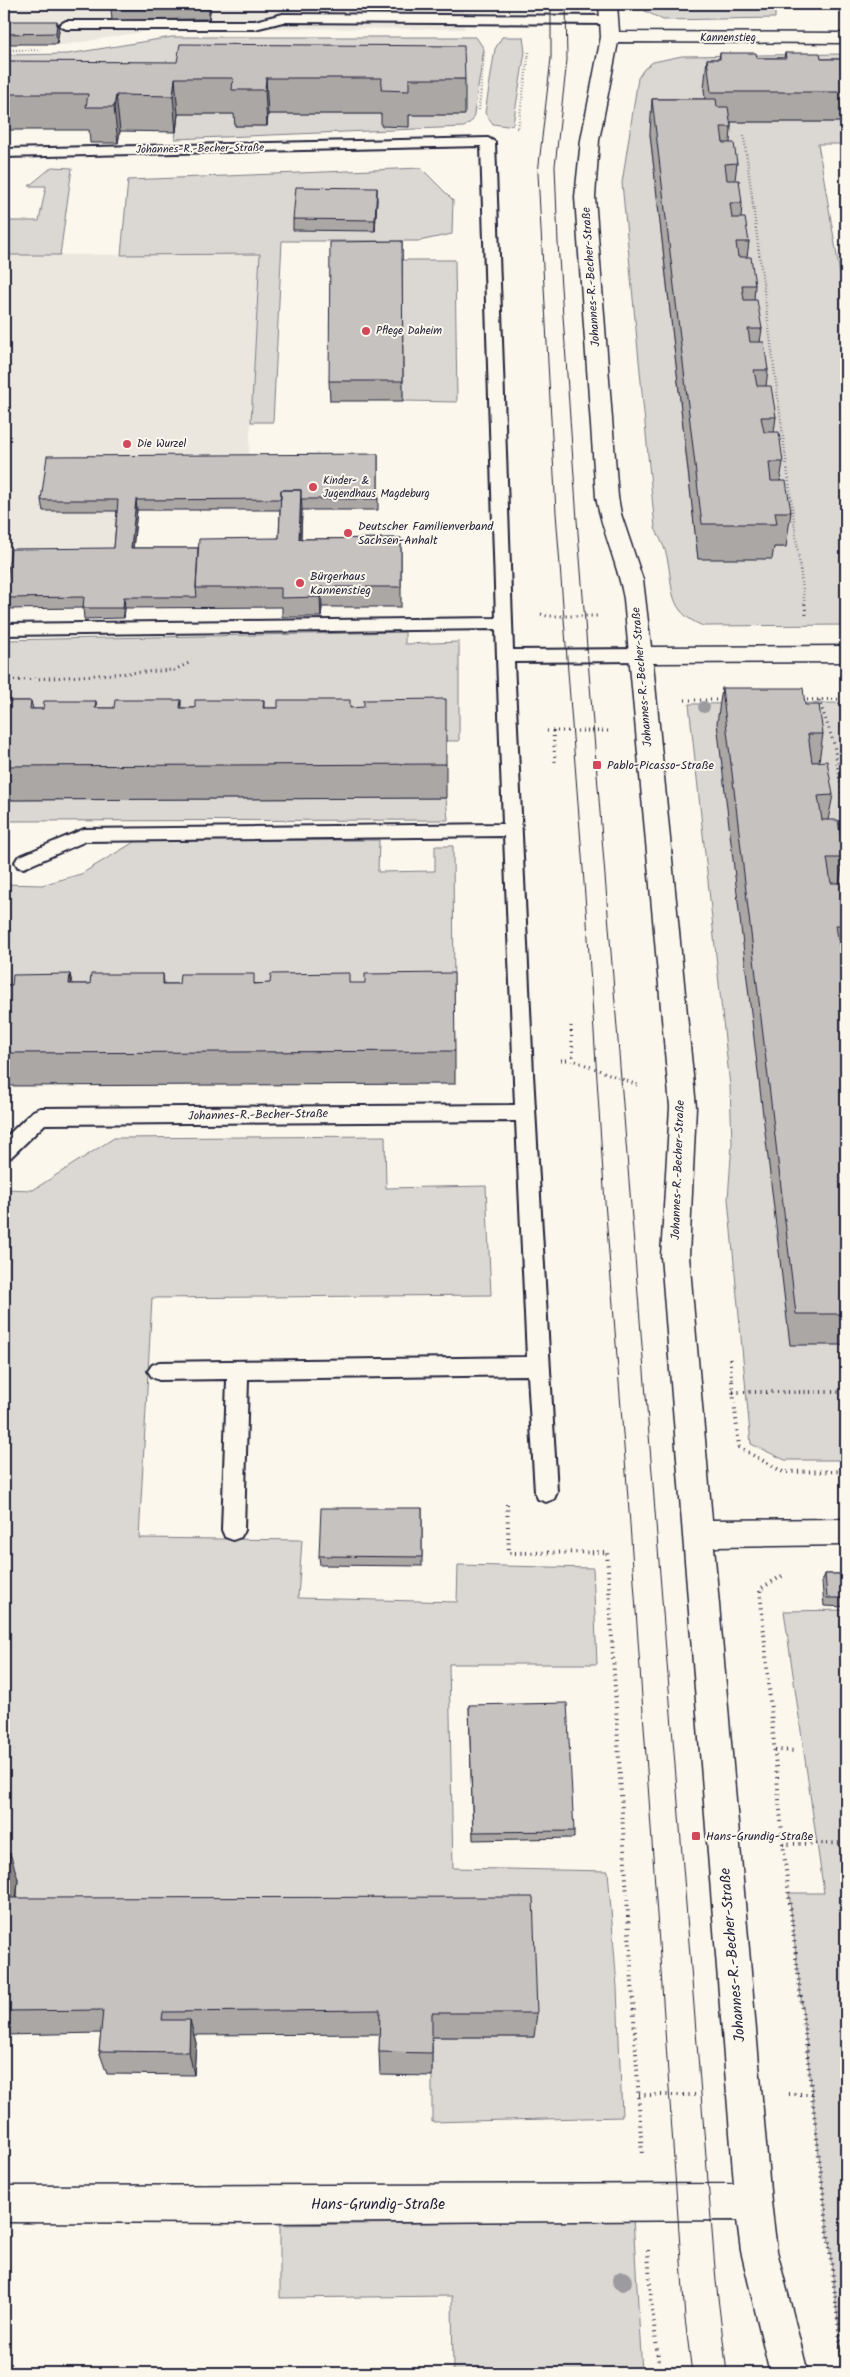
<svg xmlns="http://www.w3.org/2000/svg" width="850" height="2377" viewBox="0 0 850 2377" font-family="Kalam,sans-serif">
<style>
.built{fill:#ebe7df}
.green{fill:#dbd8d3;stroke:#7e7d87;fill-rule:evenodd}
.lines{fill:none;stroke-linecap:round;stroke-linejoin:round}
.service-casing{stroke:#22223b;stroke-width:4}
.minor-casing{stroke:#22223b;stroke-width:3}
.path-far2{stroke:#22223b;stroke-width:2.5;stroke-dasharray:0.5 2.5;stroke-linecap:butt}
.path-far1{stroke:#22223b;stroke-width:3;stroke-dasharray:1 4;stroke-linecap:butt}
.path{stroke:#22223b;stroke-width:4;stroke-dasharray:1 4.5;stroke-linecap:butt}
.service{fill:#fbf7ec;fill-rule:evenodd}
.minor{fill:#fbf7ec;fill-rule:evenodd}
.tram{stroke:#22223b;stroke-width:1}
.tree{fill:#9d9ba0}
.wall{fill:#aaa7a5;stroke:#22223b;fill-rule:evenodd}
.shaded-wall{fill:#8b8886;stroke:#22223b}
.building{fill:#c6c2c0;stroke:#22223b}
.poi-dot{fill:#d1495b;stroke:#fbf7ec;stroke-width:2}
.labels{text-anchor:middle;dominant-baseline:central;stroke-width:4;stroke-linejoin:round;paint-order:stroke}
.far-street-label{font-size:11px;fill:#22223b;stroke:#fbf7ec}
.far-poi-label{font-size:11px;fill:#22223b;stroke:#fbf7ec;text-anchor:start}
.street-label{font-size:12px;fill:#22223b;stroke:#fbf7ec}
.poi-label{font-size:12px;fill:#22223b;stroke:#fbf7ec;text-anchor:start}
.near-street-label{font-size:15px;fill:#22223b;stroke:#fbf7ec}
</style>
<rect width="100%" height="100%" fill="#fbf7ec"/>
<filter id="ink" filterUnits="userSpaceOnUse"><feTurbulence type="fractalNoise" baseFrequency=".02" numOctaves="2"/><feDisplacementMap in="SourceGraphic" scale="10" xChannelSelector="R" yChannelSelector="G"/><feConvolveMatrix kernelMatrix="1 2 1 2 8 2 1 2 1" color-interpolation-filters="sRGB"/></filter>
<g filter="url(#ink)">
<!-- built -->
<path class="built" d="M4,4H464V29L167,28L64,45L4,44Z
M260,254L246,510L137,511L132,559L201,558L198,608H126L124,618L84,619L85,608L4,609V255Z"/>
<!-- green -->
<path class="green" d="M644,4H775V18L663,20L645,11Z
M172,37H476L484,49L473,120L464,127L175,139L178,114H236L235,126H267L268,114H382L409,127V115H464L4,96V55L68,54Z
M502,37H523L525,52L513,124L507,126L493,124L485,113L495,49Z
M846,54V82L704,89L708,122H846V144H818L846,309V625L703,626C667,611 674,590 667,557C665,547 659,537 655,528L622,183L638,78L644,69L653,62L682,56ZM650,134L786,547H771L698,559Z
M52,167L72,168L60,255H4L6,246H4V221H39L46,186H29Z
M421,168L453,200L452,234L419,241H282L273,422H251L260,254L121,255L128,180Z
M402,260H455L457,402L403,401Z
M405,632V644L459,642V741L4,735V640Z
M846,703V1460H785L751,1444L728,1199L732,1143L730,1086L689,704Z
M446,798L448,820L4,821V800Z
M379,840L378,872L435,871V846H453L454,1006L4,1009V884L42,885L81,874L136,841Z
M385,1136L386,1188L486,1186L491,1295L152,1298L139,1538L302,1540L298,1598L457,1602L458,1565L593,1568L597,1664H449L453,1868L608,1871L617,1987L622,2117L432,2122V2037H534L14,1924L4,1879V1189L33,1190L114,1138Z
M846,1610V2373H844L789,1893H824L784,1611Z
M633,2218L642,2373H453L452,2296L280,2298V2225L575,2221Z"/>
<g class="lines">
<!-- service casing -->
<g class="service-casing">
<path id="service" d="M283,14L609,16L615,20L609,24L283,22L255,29H66L59,25L66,21H255Z
M488,138L495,142L513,650L641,649L647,651L649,655L647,659L641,661L514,662L533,1074L557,1492L554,1499L546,1502L538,1499L535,1492L528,1375L248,1379L244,1530L241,1537L233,1540L225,1537L222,1530L227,1379L159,1380L152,1377L148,1371L152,1365L159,1362L527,1357L516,1121L45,1124L11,1157L4,1159V1139L33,1111L40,1108L515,1105L504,836L86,841L24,868L18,867L15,862L18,857L84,829L503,824L496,629L4,635V624L496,618L481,146L4,157V149Z"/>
</g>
<!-- minor casing -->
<g class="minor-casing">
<path id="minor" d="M599,4H617L619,32L846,33V43L618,42L599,140L595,197L618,497L621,514L643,580L651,647L846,646V662L653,663L696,1107L689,1256L712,1520L846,1519V1545L714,1547L771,2202L777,2251L808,2373H770L741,2251L737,2220L250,2223L4,2222V2186L734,2184L661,1256L670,1107L624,599C618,564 602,532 596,497L575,197L581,140L601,37Z"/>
</g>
<!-- path-far2 -->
<path class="path-far2" d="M4,50H43
M479,110L484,52
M516,128H518L529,52
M744,136L805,606"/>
<!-- path-far1 -->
<path class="path-far1" d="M805,604L806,616
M541,614L547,616H597
M4,681L174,670L189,663
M685,700H724
M802,700L846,699
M819,700L834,744L846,822
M547,731H608
M553,731L555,762
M571,1026L573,1060
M561,1060H573L640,1086
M730,1359L732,1382"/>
<!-- path -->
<path class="path" d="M732,1381L739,1447L783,1472L846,1471
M733,1392H846
M507,1504L509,1553L607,1552L642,2156
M782,1576L760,1589L783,1844L844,2373
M775,1750L797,1751
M783,1844L846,1843
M789,2094H812
M639,2095H698
M648,2250L651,2301L660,2373"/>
<!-- service -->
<use href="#service" class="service"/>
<!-- minor -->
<use href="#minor" class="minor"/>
<!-- tram -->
<path class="tram" d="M551,4V58L538,173L556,513L587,922L604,1189L630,1524L685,2319L692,2373
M566,4L567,60L555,166L558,243L577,520L697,2044L716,2281L727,2373"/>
</g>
<!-- trees -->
<g class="tree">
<circle cx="704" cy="707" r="6"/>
<circle cx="622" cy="2281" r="10"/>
</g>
<!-- wall -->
<path class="wall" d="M211,4L209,19L112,20L111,9Z
M4,21L59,31L57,44H4Z
M720,53L757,58H784L785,53L821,59H846V122H731V127L730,143L737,163L735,180L742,203L741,218L749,242L747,257L755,285L754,300L762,329L760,342L768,370L766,386L776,417L774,432L783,462L780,481L791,512L786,547H774L772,559H698L650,134L652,99H705L704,89L707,59H719Z
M4,61L465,79V115H409V127L381,126V114H268L267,126H235L234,114H178L176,132L120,131L118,143H90L89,130H4Z
M377,199L375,231L293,230V219Z
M402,241L403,401H330L329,381Z
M378,454V510H302L301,539L401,538V607H322L321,617H282V607L125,608L124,618L84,619L83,608L6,609L4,598L114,548L117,511H43L41,500ZM137,510H280L279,538L198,548H133Z
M722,688L805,705L823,734L819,761L833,795L828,820L844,858L839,883H846V1345H790L717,723Z
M181,700V708H195L264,700V708H350L446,764V798L4,800V701H31L33,709H43L96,701L97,708H114Z
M70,974L72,984H90L163,974L164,984L349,983L455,1051V1084L4,1086V985H12Z
M422,1508V1566L320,1565L319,1556Z
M825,1574H846V1607L824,1606L822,1582Z
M469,1705L574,1831V1838L473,1840Z
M4,1853L18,1879L17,1898L537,2013L534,2037H432V2076L380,2075L379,2052L380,2034L194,2035L196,2043L194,2075L107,2074L99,2051L101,2033L4,2035Z"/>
<!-- shaded-wall -->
<path class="shaded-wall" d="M209,4H211L209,19Z
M57,21L59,31L57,44L56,33Z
M175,78L178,114L176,132L173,96Z
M266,78L268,114L267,126L265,90Z
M116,95L120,131L118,143L114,107Z
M377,188V199L375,231V220Z
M301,490L302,510L300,558L299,539Z
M136,500L137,510L132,559L131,548Z
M321,587L322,607L321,617L320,597Z
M124,597L125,608L124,618L123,608Z
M70,974L76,1008L69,984Z
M10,1853L18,1879L14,1924L5,1898Z
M190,2020L196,2043L194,2075L189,2052Z"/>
<!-- building -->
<path class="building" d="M112,4H209V9H111Z
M4,21H57L56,33L4,34Z
M180,44L464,46L465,79H409V91L381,90L382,78H266L265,90H232L233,78H175L173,96L116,95L114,107H86L88,94H4V61L177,62Z
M720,53H756L757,58H786L785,53H820L821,59H846V92H711L707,59H720Z
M652,99H716L717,107H728L731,127H721L723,143H734L737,163L725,164L727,180H739L742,203H730L732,218H745L749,242H736L738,257H751L755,285H742L744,300H757L762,329H748L750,342H764L768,370H754L757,386H771L776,417H761L764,432H779L783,462H769L771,481H786L791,512H775L777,524H702Z
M296,187L377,188L375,220L293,219Z
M402,241L403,381H329L330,242Z
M378,454V499H301V490H281V499L136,500L131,548H198L196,588L197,597H124L123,608H83L84,597L4,598L11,549L114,548L118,500H41L47,456Z
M281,490H301L299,539L401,538V587H321L320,597L281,598V588H196L199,539L279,538Z
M722,688H803L805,705H819L823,734H808L812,762L827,761L833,795L818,796L822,820H838L844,858H827L831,883H846V925H836L840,951L846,952V1314H796Z
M446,699V764L4,766V701H31L30,709H43L44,701H96L95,708H114L115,700H181L180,708H195V700H264L263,708H278V700H350V708L364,707V700Z
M349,973V983H365V974L454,973L455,1051L4,1053V985H12L13,975L70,974L69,984H90L91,974H163V984H179L180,974H254V984L270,983L271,974Z
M321,1508H422V1557L319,1556Z
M825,1574H846V1598H827Z
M567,1703L574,1831L473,1832L469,1705Z
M4,1853H10L5,1898L533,1897L537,2013H432V2053L379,2052L380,2010L163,2012L162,2020H190L189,2052L99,2051L103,2010L4,2011Z"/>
</g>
<!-- markers -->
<g class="poi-dot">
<circle cx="366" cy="331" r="5"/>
<circle cx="127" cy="444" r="5"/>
<circle cx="313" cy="487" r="5"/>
<circle cx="348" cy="533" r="5"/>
<circle cx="300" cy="583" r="5"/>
<rect x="592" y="760" width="10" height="10" rx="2.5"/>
<rect x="691" y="1831" width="10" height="10" rx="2.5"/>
</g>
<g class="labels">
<!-- far-street labels -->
<g class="far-street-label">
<text x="728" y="38">Kannenstieg</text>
<text transform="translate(200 149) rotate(-1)">Johannes-R.-Becher-Straße</text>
</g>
<!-- far-poi labels -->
<g class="far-poi-label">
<text x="376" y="331">Pflege Daheim</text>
<text x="137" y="444">Die Wurzel</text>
<text x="323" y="481">Kinder- &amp;<tspan x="323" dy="13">Jugendhaus Magdeburg</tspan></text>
</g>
<!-- street labels -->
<g class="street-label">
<text transform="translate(591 277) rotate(-94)">Johannes-R.-Becher-Straße</text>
<text transform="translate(642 677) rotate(-95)">Johannes-R.-Becher-Straße</text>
<text transform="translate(258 1115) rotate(-1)">Johannes-R.-Becher-Straße</text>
<text transform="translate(678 1170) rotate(-88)">Johannes-R.-Becher-Straße</text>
</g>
<!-- poi labels -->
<g class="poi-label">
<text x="358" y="526">Deutscher Familienverband<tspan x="358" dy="14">Sachsen-Anhalt</tspan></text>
<text x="310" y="576">Bürgerhaus<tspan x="310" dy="14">Kannenstieg</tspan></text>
<text x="607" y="765">Pablo-Picasso-Straße</text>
<text x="706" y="1836">Hans-Grundig-Straße</text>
</g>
<!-- near-street labels -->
<g class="near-street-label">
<text transform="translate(733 1955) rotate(-95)">Johannes-R.-Becher-Straße</text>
<text x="378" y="2205">Hans-Grundig-Straße</text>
</g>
</g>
<!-- margin -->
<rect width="850" height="2377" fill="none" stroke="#fbf7ec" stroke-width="20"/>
<rect x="10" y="10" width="830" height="2357" fill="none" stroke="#22223b" stroke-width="2" filter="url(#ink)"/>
</svg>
